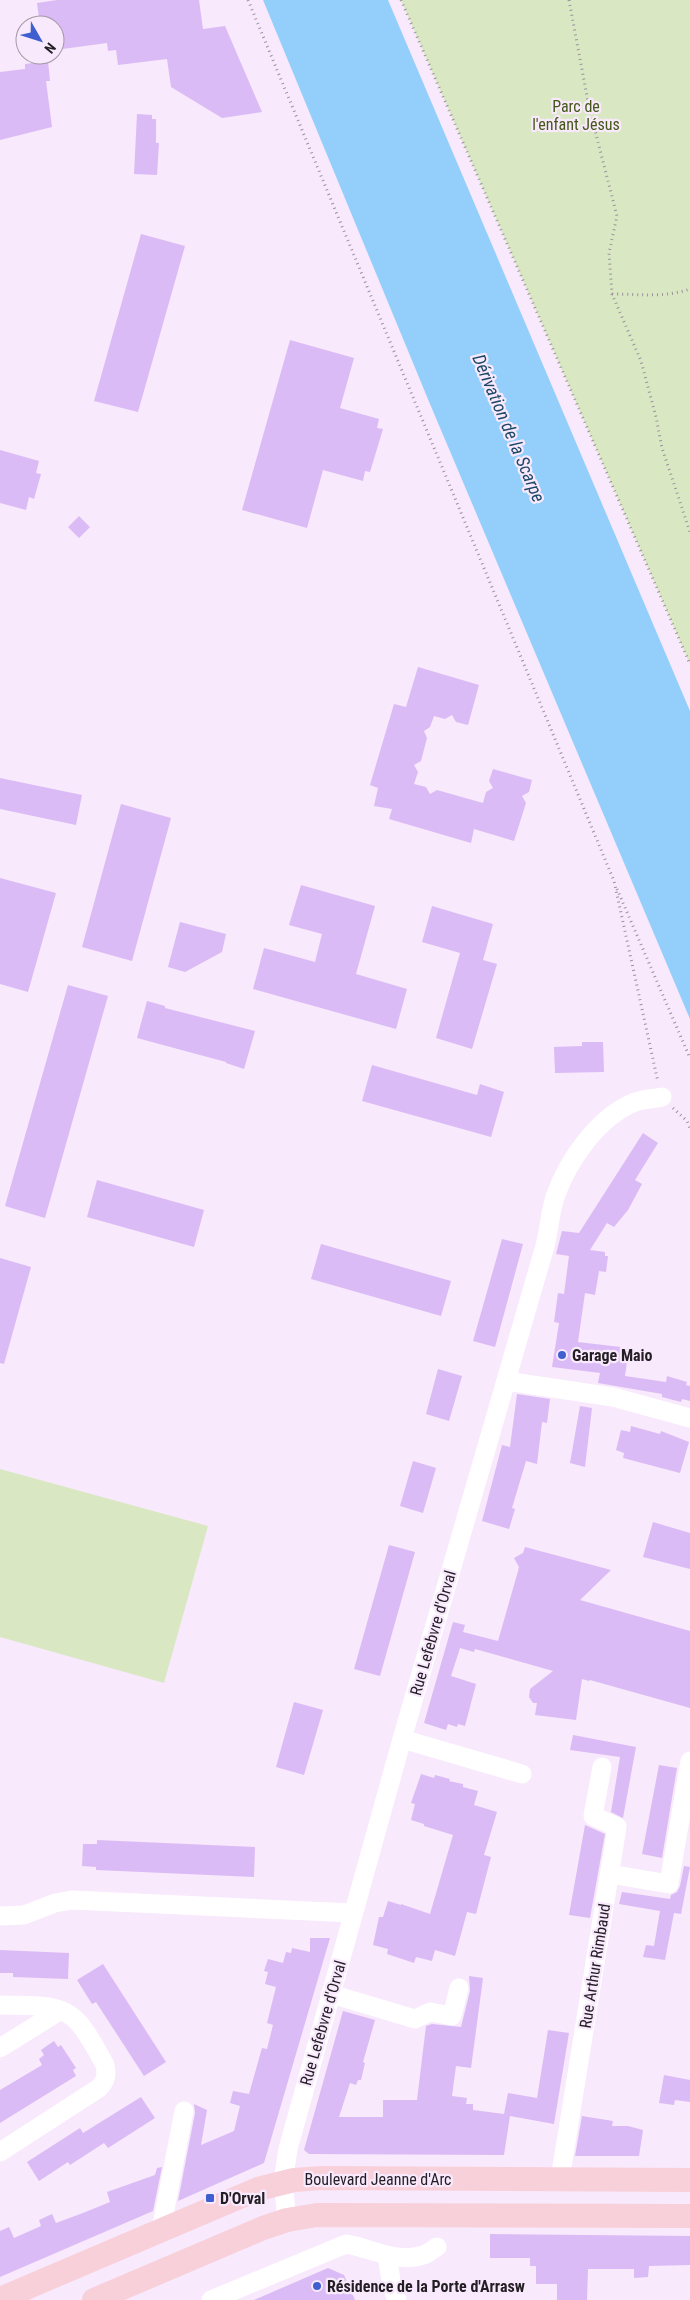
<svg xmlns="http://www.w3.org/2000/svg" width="690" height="2300" viewBox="0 0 690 2300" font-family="'Roboto Condensed',sans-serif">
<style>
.green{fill:#d9e8c2}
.water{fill:#94cffb}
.building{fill:#dbbbf5}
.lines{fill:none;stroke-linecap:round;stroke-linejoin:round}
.path{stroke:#9b919e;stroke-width:3;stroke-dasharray:1 4;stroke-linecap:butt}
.minor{stroke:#fff;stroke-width:19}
.major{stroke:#f8d0d9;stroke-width:24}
.poi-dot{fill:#3f5ed0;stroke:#f8e9fc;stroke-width:2}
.labels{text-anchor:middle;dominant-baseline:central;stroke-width:4.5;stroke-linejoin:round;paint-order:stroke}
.park-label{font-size:16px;fill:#435816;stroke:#f8e9fc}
.poi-label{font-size:16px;font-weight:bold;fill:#231e24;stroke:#f8e9fc;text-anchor:start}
.street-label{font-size:16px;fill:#231e24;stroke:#f8e9fc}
.water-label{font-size:18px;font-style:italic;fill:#1d4967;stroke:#f8e9fc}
</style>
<rect width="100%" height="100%" fill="#f8e9fc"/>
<!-- green -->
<path class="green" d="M401,0H690V664Z
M0,1469L208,1526L164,1683L0,1637Z"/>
<!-- water -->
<path class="water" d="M263,0H388L690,711V1019L430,404Z"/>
<!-- building -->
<path class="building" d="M57,0H199L203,29L225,26L262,112L222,118L171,87L167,59L118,65L116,50L108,51L107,43L55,50V25H40L37,3Z
M48,61L50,81H46L52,127L0,140V72L25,69V64Z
M137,114L152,115V119H156V143H159L157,175L134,174Z
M141,234L185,246L138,412L94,401Z
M290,340L354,358L340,408L379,419L377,428L383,429L370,472L365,471L363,481L323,470L307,528L242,510Z
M0,450L39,461L36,473L41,474L34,499L29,497L26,510L0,503Z
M79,516L90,527L79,538L68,527Z
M418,667L479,685L468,725L456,722L452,715L445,719L434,716L430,727L424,731L427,738L421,761L414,765L418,772L414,784L426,787L430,794L437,790L483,803L486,792L493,788L489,781L493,769L532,780L529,792L522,796L526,803L514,841L474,829L471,843L389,819L392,809L374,806L378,788L370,785L394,704L406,707Z
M0,778L82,795L76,825L0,809Z
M121,804L171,818L132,961L82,947Z
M0,878L56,893L28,992L0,984Z
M301,885L375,906L356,974L407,989L396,1029L253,989L264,948L315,962L322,934L289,925Z
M432,906L493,924L483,960L497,964L472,1049L436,1038L460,953L422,942Z
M180,922L226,934L222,952L185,972L168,967Z
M68,985L108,996L45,1218L5,1206Z
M147,1001L165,1006V1008L255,1031L244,1069L226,1063V1062L137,1038Z
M582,1042H603L604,1072L555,1073L554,1047L582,1046Z
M372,1065L477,1095L480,1084L504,1092L491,1137L362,1101Z
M643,1133L658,1143L635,1180L642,1184L628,1210L614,1227L607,1223L590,1250L605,1252V1256H608L606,1272L599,1271L595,1295L585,1293L578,1342L629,1348L625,1376L666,1382L667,1376L687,1382L686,1385L690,1386V1401L682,1399L681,1402L662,1397V1394L598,1383L600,1373L552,1367L559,1323L554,1322L558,1293L564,1294L569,1256L556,1254L562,1231L579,1233Z
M97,1180L204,1210L194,1247L87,1217Z
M502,1239L523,1244L495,1347L473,1341Z
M321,1244L451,1281L441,1316L311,1279Z
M0,1258L31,1267L4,1364L0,1363Z
M438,1369L462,1376L449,1421L426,1414Z
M517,1394L550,1399L547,1423L542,1422L537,1464L526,1461L512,1508L515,1509L509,1529L482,1521L502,1445L510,1447Z
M580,1406L592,1408L585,1467L570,1463Z
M631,1426L660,1434L661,1431L689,1442L680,1473L623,1458L624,1453L616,1450L621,1430L630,1432Z
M413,1461L436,1468L423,1513L400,1506Z
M653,1522L690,1533V1569L643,1557Z
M389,1545L415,1552L380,1676L354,1669Z
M525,1547L611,1570L580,1600L690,1631V1708L590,1680L589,1681L582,1679L576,1720L535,1715L537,1703H533L529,1697L530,1689L553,1671L475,1649L474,1652L460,1648L451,1676L476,1684L465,1726L458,1724L457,1727L448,1724L446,1730L424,1723L453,1622L465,1625L463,1632L498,1641L518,1571L519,1567L514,1558L523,1553Z
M294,1702L323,1710L304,1775L276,1767Z
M573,1735L636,1747L623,1818L611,1812L620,1757L570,1750Z
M659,1765L677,1768L662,1858L642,1854Z
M421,1774L434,1778L435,1775L450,1779L449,1781L463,1784V1787L478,1791L474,1805L497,1812L484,1855L491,1857L476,1914L467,1912L455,1956L435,1950L432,1961L416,1957L414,1963L387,1954L388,1949L373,1945L379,1917H383L388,1901L401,1905V1904L430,1914L453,1835L424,1826V1824L411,1820L415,1804L411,1803Z
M585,1825L605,1834L590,1918L569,1915Z
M97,1840L255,1847L254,1877L96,1870V1867L82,1866L83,1844H97Z
M684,1866L690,1867L681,1914L674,1913L665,1960L643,1957L646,1945L654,1946L660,1911L619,1904L622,1892L670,1899L671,1895L677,1892L680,1886Z
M310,1938H330L264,2163L178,2201L195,2113L194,2104L207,2110L201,2145L234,2131L240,2106L230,2103L233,2091L249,2094L262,2048L267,2049L273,2025L267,2023L276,1987L265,1984L268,1972L264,1971L268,1959L283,1963L286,1952L291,1953L292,1948L310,1952Z
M0,1950L69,1953L68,1979L13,1977V1973H0Z
M103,1964L166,2062L144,2076L96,2002L92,2004L77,1980Z
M469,1976L483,1978L471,2068L456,2066L452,2096L467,2098L466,2104H473V2110L504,2114L508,2093L537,2098L548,2030L569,2033L554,2124L510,2116L504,2155L309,2154L304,2150L343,2011L375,2020L363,2062L365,2063L361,2080H358L356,2085L350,2083L339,2117H383V2100H417L426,2026L432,2024L461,2027L470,1991Z
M54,2041L58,2047L61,2045L76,2068L73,2070L76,2076L0,2123V2090L42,2065L39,2059L44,2055L41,2050Z
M664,2075L690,2080V2102L675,2100L674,2105L659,2103Z
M141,2097L155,2118L108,2148L104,2143L70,2165L68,2162L39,2181L27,2162L80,2128L83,2133Z
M582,2116L613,2121L612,2126H628L643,2130L639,2156H575Z
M162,2167L153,2211L0,2277V2231L9,2227L14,2238L41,2226L39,2220L52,2214L56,2223L83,2213L110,2202L107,2192L155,2175L157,2168Z
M490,2234L690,2236V2265L649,2266L648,2277L634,2278V2269H588L587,2300H557V2284H536V2266H530V2258H490Z
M328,2268L344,2275L355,2300H254Z"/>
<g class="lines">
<!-- path -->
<path class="path" d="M248,0L614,881L658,1082
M401,0L690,664
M569,0L589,107L617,216L609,253L612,294L641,361L656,417L662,448L690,532
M612,294C639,294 664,298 690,289
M617,889L690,1058
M673,1108L687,1121L690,1128"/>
<!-- minor -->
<path class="minor" d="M506,1381L613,1397L690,1418
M402,1739L522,1774
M610,1874L669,1884L690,1761
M0,1916L24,1915L55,1903L72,1900L353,1913
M331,1994L415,2019L430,2012L452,2016L459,1988
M0,2005C25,2006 60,2001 78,2022C89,2034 97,2051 105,2065C107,2075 106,2081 99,2088L0,2152
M0,2048L61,2010
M560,2179L617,1827L593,1816L602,1767
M287,2220L283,2182L288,2149L402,1739L545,1246C549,1230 550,1213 555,1197C568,1160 598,1117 635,1102C644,1099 653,1099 662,1097
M161,2230L184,2111
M387,2255L392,2287L397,2300
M211,2300L346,2244C371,2248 397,2264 423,2255C428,2254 433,2249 437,2247"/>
<!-- major -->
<path class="major" d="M0,2299L258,2189L294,2180L322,2178L690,2180
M94,2300L263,2228L287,2220L317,2215L690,2216"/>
</g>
<!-- markers -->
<g class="poi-dot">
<circle cx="562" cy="1355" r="5"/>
<rect x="205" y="2193" width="10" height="10" rx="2.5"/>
<circle cx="317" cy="2286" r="5"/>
</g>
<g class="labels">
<!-- park labels -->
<g class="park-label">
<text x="576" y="106">Parc de<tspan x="576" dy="18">l'enfant Jésus</tspan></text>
</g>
<!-- poi labels -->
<g class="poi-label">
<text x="572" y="1355">Garage Maio</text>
<text x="220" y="2198">D'Orval</text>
<text x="327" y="2286">Résidence de la Porte d'Arrasw</text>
</g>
<!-- street labels -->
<g class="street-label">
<text transform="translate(433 1633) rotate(-74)">Rue Lefebvre d'Orval</text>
<text transform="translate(595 1966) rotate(-81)">Rue Arthur Rimbaud</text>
<text transform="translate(323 2023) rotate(-74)">Rue Lefebvre d'Orval</text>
<text x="378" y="2179">Boulevard Jeanne d'Arc</text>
</g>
<!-- water labels -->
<g class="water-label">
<text transform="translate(509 428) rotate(67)">Dérivation de la Scarpe</text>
</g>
</g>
<!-- north arrow -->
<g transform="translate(40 40) rotate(129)"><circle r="24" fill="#f8e9fc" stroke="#a398a6"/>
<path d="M0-4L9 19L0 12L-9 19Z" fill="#3f5ed0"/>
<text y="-8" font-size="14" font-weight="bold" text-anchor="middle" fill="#231e24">N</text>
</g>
</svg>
